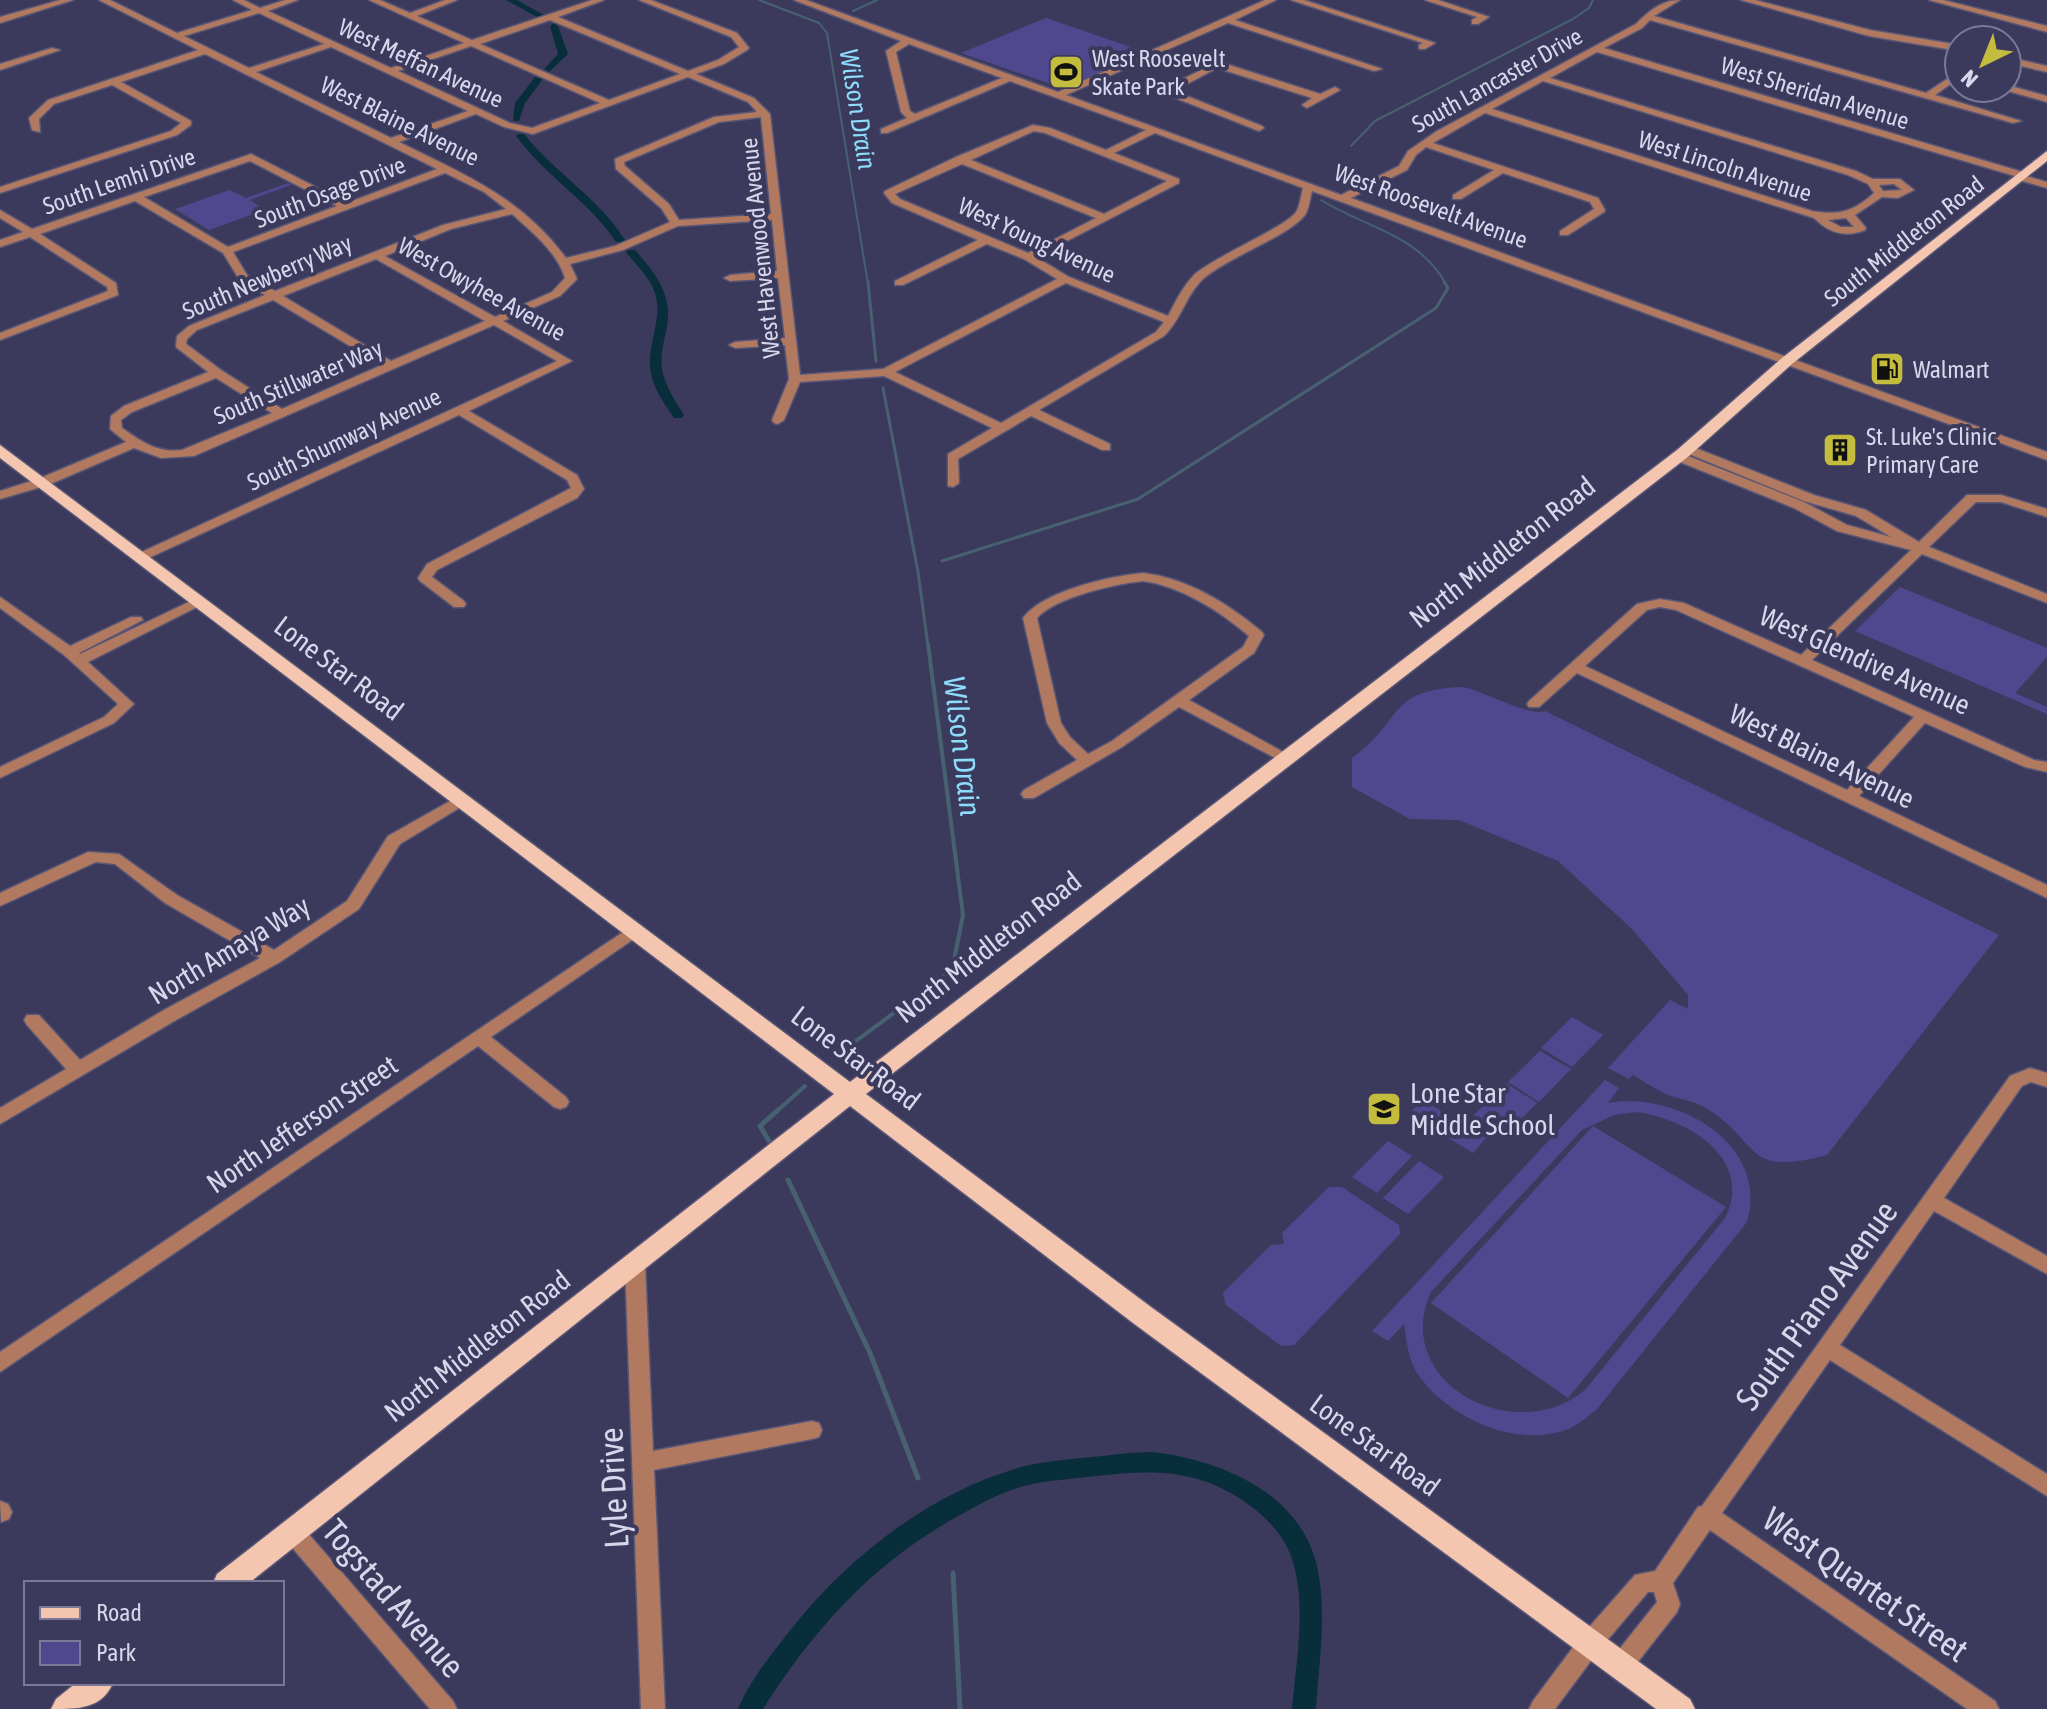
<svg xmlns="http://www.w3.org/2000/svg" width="2047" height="1709" viewBox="0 0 2047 1709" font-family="'Asap Condensed',sans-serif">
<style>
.green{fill:#50488f;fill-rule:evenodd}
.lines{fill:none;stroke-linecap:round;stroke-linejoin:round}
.stream-far3{stroke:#476170;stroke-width:2}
.stream-far2{stroke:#476170;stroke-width:3}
.stream-far1{stroke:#476170;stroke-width:4}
.stream{stroke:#476170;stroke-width:5}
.canal{fill:#092e3b;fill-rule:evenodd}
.minor-casing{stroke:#585676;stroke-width:3}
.major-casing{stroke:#585676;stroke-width:3}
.minor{fill:#b1795f;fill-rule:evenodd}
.major{fill:#f4c6b0;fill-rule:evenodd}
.labels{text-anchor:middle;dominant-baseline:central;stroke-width:8;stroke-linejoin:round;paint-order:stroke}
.far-poi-label{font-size:24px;fill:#d7d7ec;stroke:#3c3a5c;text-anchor:start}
.far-street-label{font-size:24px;fill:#d7d7ec;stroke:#3c3a5c}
.far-water-label{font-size:26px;font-style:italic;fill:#8edcfc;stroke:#3c3a5c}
.street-label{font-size:28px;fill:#d7d7ec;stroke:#3c3a5c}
.poi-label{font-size:28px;fill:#d7d7ec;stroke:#3c3a5c;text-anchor:start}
.water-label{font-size:30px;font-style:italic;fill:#8edcfc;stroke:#3c3a5c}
.near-street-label{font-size:34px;fill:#d7d7ec;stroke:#3c3a5c}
</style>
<rect width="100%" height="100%" fill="#3c3a5c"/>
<!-- green -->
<path class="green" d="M1046,18L1148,53L1062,88L961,53Z
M288,183L291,185L250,200L265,210L209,230L175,209L230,190L246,198Z
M1900,587L2047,648V657L2015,693L2047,707V714L1855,631Z
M1463,687C1483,691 1532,718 1545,711L1999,935L1827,1155C1741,1177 1764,1144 1706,1108C1695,1101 1683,1100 1671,1096C1658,1091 1645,1082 1633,1075L1629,1079L1608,1068L1670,1000L1688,1009V995L1632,929L1558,861L1459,820L1410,819L1352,787V758C1405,720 1385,690 1463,687Z
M1572,1017L1603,1035L1572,1067L1541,1048Z
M1540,1051L1571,1069L1539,1102L1508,1082Z
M1605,1080L1619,1088L1608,1103C1677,1091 1770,1144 1747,1222L1597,1409C1584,1420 1572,1430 1555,1433C1507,1444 1447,1415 1419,1376C1408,1361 1407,1342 1404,1324L1388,1341L1372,1331ZM1637,1112C1687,1119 1755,1158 1725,1218L1585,1390C1514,1449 1390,1382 1431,1292L1582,1130L1614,1115Z
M1506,1083L1537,1103L1504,1136L1473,1116Z
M1423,1100L1454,1119L1440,1133L1409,1114Z
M1455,1119L1486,1138L1473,1153L1442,1134Z
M1593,1126L1726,1207L1568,1398L1431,1303Z
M1388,1141L1412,1156L1377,1193L1352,1177Z
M1419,1161L1444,1177L1408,1214L1383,1198Z
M1329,1187H1342L1399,1225L1400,1234L1294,1345L1281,1346L1226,1305L1223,1293L1271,1245L1284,1244L1282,1233Z"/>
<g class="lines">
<!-- stream-far3 -->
<path class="stream-far3" d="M759,0L819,23L827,33L868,284
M853,11L877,0
M1351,146L1375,121L1573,19L1589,8L1593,0
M1321,200C1366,228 1418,234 1446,284"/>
<!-- stream-far2 -->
<path class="stream-far2" d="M868,282L876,361
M883,388L918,572L928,646
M942,561L1138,499L1436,308L1448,288L1444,282"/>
<!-- stream-far1 -->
<path class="stream-far1" d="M837,1055L952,970L963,915L928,644
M776,1112L805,1086"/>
<!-- stream -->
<path class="stream" d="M769,1141L760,1126L778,1110
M788,1180L870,1353L918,1478
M953,1573L960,1709"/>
<!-- canal -->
<path class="canal" d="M506,0H517L544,15L537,17Z
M554,23L558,26L568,54L549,72L544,69L558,54L550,26Z
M535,77L543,79L525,103L519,121H513L515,103Z
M518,134H524C555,173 599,198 625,240L624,242H616C589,201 545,176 516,136Z
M627,250H635C655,273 673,294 667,327C664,341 660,356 662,370C666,388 675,400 684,415L682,418H674C663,402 652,387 650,367C648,342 663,318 655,293C649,276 636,265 626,252Z
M1153,1452C1219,1460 1297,1491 1316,1562C1328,1609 1319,1662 1316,1709H1292C1296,1662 1307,1605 1292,1559C1280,1522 1239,1493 1204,1481C1168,1469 1133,1472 1096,1476C1072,1479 1048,1480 1024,1486C1003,1492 983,1502 964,1513C877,1559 815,1627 763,1709H738C750,1680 773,1652 792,1628C850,1555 934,1490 1025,1466C1047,1461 1070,1459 1092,1457C1112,1455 1132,1452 1153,1452Z"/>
<!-- minor casing -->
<g class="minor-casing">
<path id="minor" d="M60,0H73L0,23V17Z
M99,0H110L177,33L252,10L233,0H244L260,8L285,0H298L268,11L391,68L464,43L369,0H380L410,13L445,0H457L417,16L472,40L592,0H604L558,17L688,71L718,60L739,47L731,37L639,0H651L737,33L749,48L747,50L724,64L696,74L754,98L770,114L800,375L883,369L1057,279L1024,259L987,244L903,285H895V281L978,240L892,203L884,193L885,191L956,157L1033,125L1050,128L1106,150L1146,130L1010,81L887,133H881V129L907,118L901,112L886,51L901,41L794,0H806L1058,92L1265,0H1276L1235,20L1382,69L1374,71L1228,23L1162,52L1196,60L1223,63L1320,94L1335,87L1340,90L1307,108L1302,105L1312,98L1217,68L1174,91L1262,126L1264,128L1259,131L1163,93V89L1207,67L1154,56L1066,95L1341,195L1399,166L1408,151L1437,131L1636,24C1649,11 1662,0 1680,0L1654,16L1926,93L1959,71V78L1935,95L2021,121L2013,123L1650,20L1642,28L1604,48L2026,173V176L2047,182V188L2015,179V176L1597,52L1550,78L1856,171L1873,179H1900L1914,190L1898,198L1882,197L1855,215L1866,228L1865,230C1845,238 1829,233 1814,218L1485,113L1433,143L1598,198L1605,210L1604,212L1568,235H1560V231L1594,209L1590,202L1503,173L1461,199H1453V195L1494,170L1426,147L1416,155L1407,170L1351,198L2047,452V460L1312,191C1310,199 1309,209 1305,215C1289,236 1228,257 1203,279C1186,295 1181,320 1164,336L1039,410L1110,444V450H1102L1031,416L958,459L959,483L953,487L948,486V454L992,428L884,376L800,382L784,420L778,424L774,423L772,420L789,379L785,345L735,348L729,345L735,342L785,338L778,278L730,281L724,278L730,275L777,271L772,220L678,226L623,250L570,264L577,279L560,296L503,321L572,361L469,411L577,475L584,489L577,498L437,570L432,577L464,601L466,604L464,607H454L420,581L418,578L427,564L571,488L567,480L459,415L140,562L133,558L135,555L557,361L494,325L194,456L161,458L134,448L48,485L0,499V491L38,479L126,442L110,429L111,416L124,406L208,372L176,347L177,336L189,326L265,295L239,279L223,253L135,201L40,234L116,283L118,295L0,340V333L108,291L107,287L30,237L0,247V240L23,232L0,218V210L32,229L251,154L347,203L437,169L205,54L121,82L191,121V125L177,135L0,193V187L171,131L181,123L112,85L54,104L39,119L40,132L32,130L29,118L48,100L198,50ZM259,13L324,44L249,68L184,36ZM550,20L680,74L609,100L480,44ZM909,44L1002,78L915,114L910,111L896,52ZM471,46L600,103L532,128L510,123L398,71ZM331,47L468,111L391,138L256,72ZM688,77L748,102L757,112L714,117L615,159L616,169L661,208L670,222L615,246L566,258C521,197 465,175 399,142L476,114L504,127L533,134ZM1543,81L1848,175L1868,184L1874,193C1855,211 1838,216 1812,211L1492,109ZM761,117L771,214L679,220L669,204L625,166L624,162L719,122ZM1034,131L1045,133L1167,181L1104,214L971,160ZM1155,133L1303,188C1301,195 1300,206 1296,212C1286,227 1216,256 1195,274C1183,286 1176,301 1168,316L1069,277L1036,257L1179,183V179L1114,153ZM250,161L337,206L228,247L144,197ZM962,164L1096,218L1028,253L900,199L895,194ZM445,173L484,192L506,209L443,225L275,291L247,275L233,252ZM1894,184L1902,190L1883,191L1879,185ZM512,214C532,232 557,252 565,278L552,292L495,317L385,256L451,229ZM1846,218L1854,227H1841L1828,220ZM376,259L485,321L391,361L283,296ZM1066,283L1164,322L1156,332L1001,423L895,372ZM273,300L382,365L282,409L221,370L186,344L187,339L197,330ZM216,378L272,413L182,450C157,453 142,442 122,428L121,420L132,412Z
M1291,0H1304L1435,43L1425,49H1419V45L1423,43Z
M1425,0H1438L1489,17L1478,24H1472V20L1477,17Z
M1741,0H1755L1870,30L1959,45V51L1869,36Z
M1929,0H1943L2047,26V32Z
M52,48L60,50L0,70V64Z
M2007,57L2047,66V72L2007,63Z
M2007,85L2047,96V102L2004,90L2002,88H2007Z
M1688,445L1814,495L1866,510L1919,542L1967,495H2001L2047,509V517L2001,502H1976L1929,547L2047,594V603L1922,554L1812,660L2034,760L2047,762V772L2025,767L1925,723L1859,796L2047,885V898L1577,673L1539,707H1529L1527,704L1529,701L1637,604L1660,599L1684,603L1801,655L1911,550L1837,531L1794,508L1675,460V454H1683L1804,502L1847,525L1891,537L1856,516L1804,501L1684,452L1682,449ZM1660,607L1676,610L1914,717L1847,790L1585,666L1647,610Z
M1143,573C1187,578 1229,604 1262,632L1264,635L1254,653L1189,700L1294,758L1291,761H1281L1179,707L1122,747L1034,798H1024L1021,794L1024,790L1077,760L1059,743L1047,723L1023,618C1043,591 1110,576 1143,573ZM1143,581C1181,586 1221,612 1249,636L1243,647L1112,741L1088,754L1070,737L1061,723L1037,618C1056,597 1115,584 1143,581Z
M0,597L70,646L131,617H141L143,620L79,653L80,654L193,600L198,599L205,603L88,662L134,704L114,723L0,778V767L104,717L118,704L64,655L0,608Z
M459,796L467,801L464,805L400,844L359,909L280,962L176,1020L0,1124V1108L66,1069L27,1025L24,1020L27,1015H39L80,1060L164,1010L260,958L165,903L115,864L96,862L0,906V893L88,852L119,854L177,895L274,950L347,901L388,836Z
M635,924L643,930L641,934L491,1037L566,1097L569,1102L566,1107L560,1109L554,1107L478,1046L0,1372V1352Z
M2030,1068L2047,1073V1087L2031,1082L2022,1086L1944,1198L2047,1256V1274L1934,1211L1840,1345L2047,1474V1496L1830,1360L1722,1513L1995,1701L1999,1709H1967L1710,1530L1673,1583L1680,1604L1677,1612L1629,1673L1621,1676L1613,1673L1609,1665L1613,1657L1657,1602L1654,1592H1648L1599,1650L1555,1709H1529L1533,1701L1583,1634L1635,1575L1655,1571L1698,1507L1702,1506L2010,1076Z
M635,1255L642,1257L645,1263L653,1451L812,1421L819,1423L822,1430L819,1437L812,1439L654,1470L665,1709H641L625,1263L628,1257Z
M0,1501L8,1504L12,1512L9,1519L1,1522Z
M292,1521L300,1524L453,1701L457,1709H430L284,1538L281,1531L284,1524Z"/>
</g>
<!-- major casing -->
<g class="major-casing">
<path id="major" d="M2047,151V161L1792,364L1689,456L866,1094L1151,1307L1690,1699L1695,1709H1656L1133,1323L850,1106L249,1583H213L217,1574L834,1094L0,458V445L850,1082L1677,450L1782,358Z
M76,1683H113C102,1709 78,1709 51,1709L56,1699Z"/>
</g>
<!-- minor -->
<use href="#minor" class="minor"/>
<!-- major -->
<use href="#major" class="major"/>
</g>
<!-- icons -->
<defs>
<g id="stadium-square" transform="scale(1.8)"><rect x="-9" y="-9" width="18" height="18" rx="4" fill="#c4bc3e" stroke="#3c3a5c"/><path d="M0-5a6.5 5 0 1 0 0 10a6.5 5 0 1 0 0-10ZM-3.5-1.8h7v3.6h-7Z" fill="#111"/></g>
<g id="fuel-square" transform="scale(1.8)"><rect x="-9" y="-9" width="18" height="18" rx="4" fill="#c4bc3e" stroke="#3c3a5c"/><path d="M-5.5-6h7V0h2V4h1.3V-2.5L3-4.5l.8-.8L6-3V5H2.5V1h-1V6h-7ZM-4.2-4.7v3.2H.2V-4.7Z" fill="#111"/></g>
<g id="building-square" transform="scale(1.8)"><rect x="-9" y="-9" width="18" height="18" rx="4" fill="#c4bc3e" stroke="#3c3a5c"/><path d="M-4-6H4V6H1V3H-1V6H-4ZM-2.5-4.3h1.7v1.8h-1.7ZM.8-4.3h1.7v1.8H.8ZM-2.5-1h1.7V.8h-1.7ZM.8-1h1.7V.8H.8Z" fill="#111"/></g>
<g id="school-square" transform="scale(1.8)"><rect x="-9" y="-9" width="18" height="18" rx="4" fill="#c4bc3e" stroke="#3c3a5c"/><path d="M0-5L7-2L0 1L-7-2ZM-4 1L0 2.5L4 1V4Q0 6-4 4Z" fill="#111"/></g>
</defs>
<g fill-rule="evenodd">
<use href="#stadium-square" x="1066" y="72"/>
<use href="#fuel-square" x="1887" y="369"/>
<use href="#building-square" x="1840" y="450"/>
<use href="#school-square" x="1384" y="1109"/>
</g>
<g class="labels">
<!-- far-poi labels -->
<g class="far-poi-label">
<text x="1092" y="58">West Roosevelt<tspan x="1092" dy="28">Skate Park</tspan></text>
<text x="1913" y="369">Walmart</text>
<text x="1866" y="436">St. Luke's Clinic<tspan x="1866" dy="28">Primary Care</tspan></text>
</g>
<!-- far-street labels -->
<g class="far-street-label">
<text transform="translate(421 63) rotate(25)">West Meffan Avenue</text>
<text transform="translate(1497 80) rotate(-29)">South Lancaster Drive</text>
<text transform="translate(1815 93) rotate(17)">West Sheridan Avenue</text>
<text transform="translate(400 121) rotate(26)">West Blaine Avenue</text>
<text transform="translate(1725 166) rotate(18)">West Lincoln Avenue</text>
<text transform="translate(119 181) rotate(-19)">South Lemhi Drive</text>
<text transform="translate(330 192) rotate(-21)">South Osage Drive</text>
<text transform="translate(1431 206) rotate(20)">West Roosevelt Avenue</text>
<text transform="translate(1037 240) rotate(25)">West Young Avenue</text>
<text transform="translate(1904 241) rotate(-38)">South Middleton Road</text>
<text transform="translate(760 248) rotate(-96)">West Havenwood Avenue</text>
<text transform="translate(267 277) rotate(-23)">South Newberry Way</text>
<text transform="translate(482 289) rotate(29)">West Owyhee Avenue</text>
<text transform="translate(298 382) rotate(-23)">South Stillwater Way</text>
<text transform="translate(344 439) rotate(-25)">South Shumway Avenue</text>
</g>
<!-- far-water labels -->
<g class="far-water-label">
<text transform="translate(858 109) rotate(81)">Wilson Drain</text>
</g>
<!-- street labels -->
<g class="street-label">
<text transform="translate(1502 552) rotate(-38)">North Middleton Road</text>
<text transform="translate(1865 660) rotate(24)">West Glendive Avenue</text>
<text transform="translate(339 668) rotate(37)">Lone Star Road</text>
<text transform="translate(1822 756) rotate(26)">West Blaine Avenue</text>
<text transform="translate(988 947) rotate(-38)">North Middleton Road</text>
<text transform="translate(229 950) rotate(-31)">North Amaya Way</text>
<text transform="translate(856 1058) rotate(37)">Lone Star Road</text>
<text transform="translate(302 1124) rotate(-34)">North Jefferson Street</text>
<text transform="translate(477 1346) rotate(-38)">North Middleton Road</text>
<text transform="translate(1375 1445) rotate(36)">Lone Star Road</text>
</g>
<!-- poi labels -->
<g class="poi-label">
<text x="1410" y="1093">Lone Star<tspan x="1410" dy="32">Middle School</tspan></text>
</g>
<!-- water labels -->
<g class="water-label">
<text transform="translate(963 746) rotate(83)">Wilson Drain</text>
</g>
<!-- near-street labels -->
<g class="near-street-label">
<text transform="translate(1816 1305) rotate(-54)">South Piano Avenue</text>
<text transform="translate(613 1488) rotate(-93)">Lyle Drive</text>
<text transform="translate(1866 1584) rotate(35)">West Quartet Street</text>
<text transform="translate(394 1598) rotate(49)">Togstad Avenue</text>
</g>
</g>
<!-- legend -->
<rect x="24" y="1581" width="260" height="104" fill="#3c3a5c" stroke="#7a7996" stroke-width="2"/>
<rect x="40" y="1607" width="40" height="12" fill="#f4c6b0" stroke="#7a7996" stroke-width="2"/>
<text x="96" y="1621" font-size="24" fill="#d7d7ec">Road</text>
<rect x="40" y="1641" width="40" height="24" fill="#50488f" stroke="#7a7996" stroke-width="2"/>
<text x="96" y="1661" font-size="24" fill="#d7d7ec">Park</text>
<!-- north arrow -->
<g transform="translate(1983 64) rotate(223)"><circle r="38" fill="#3c3a5c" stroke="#7a7996" stroke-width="2"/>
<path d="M0-6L14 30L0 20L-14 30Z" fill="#c4bc3e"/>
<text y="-12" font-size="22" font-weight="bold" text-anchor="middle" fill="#d7d7ec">N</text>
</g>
</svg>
